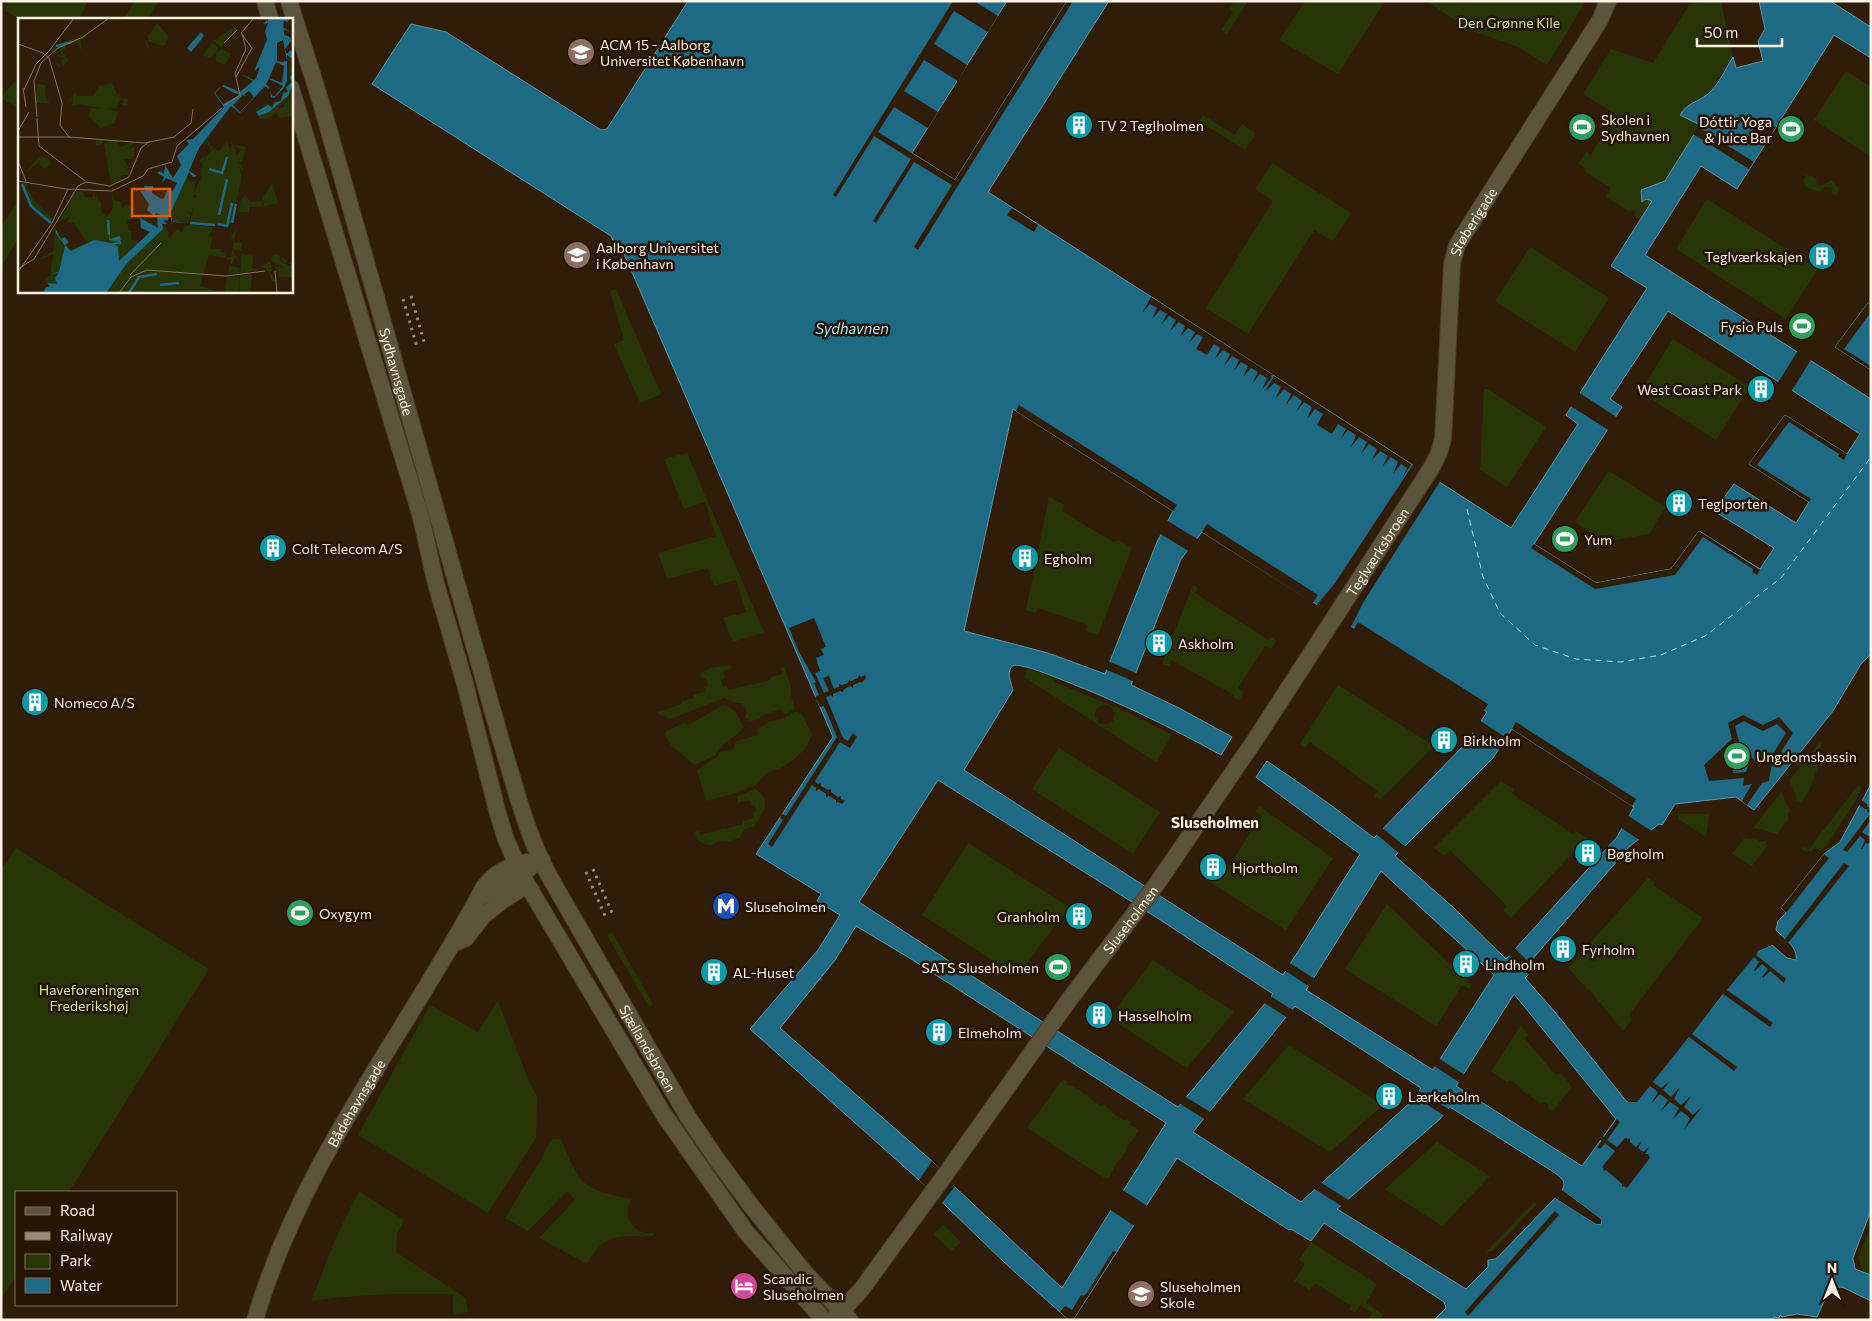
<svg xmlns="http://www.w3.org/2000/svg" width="1872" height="1321" viewBox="0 0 1872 1321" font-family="Commissioner,sans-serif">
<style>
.green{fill:#273506;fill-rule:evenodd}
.water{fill:#1e6a85;stroke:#6193a2;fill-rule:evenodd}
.pier{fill:#301d07;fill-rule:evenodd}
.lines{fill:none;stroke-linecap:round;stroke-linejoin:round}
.ferry{stroke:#aae3fb;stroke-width:1;stroke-dasharray:6 5;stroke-linecap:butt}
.tertiary-casing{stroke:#4d3b26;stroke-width:18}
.tertiary{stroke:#5d543d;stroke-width:16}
.rail{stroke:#9b8b79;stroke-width:3;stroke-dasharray:2.5 5;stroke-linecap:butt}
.labels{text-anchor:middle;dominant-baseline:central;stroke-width:5;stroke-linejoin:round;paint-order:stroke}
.park-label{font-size:14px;fill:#c7e693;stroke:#251401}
.poi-label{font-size:14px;fill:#fef2e4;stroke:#251401;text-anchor:start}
.street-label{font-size:14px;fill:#fef2e4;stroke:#251401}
.water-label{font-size:15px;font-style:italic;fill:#aae3fb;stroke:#251401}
.neighbourhood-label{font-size:15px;font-weight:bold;fill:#fef2e4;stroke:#251401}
.inset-river{fill:none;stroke:#1e6a85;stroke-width:2.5}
.inset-road{fill:none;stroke:#82725f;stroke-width:1}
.view{fill:#e8590c;fill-opacity:0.15;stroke:#e8590c;stroke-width:2.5}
.inset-edge{fill:none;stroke:#fef2e4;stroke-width:2.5}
</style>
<rect width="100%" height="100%" fill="#301d07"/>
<!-- green -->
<path class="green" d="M9,1H88L79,19H19L4,10Z
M135,1H159L148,19H124Z
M1235,1H1248L1227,34L1221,30L1233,12L1228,8Z
M1305,1H1385L1338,74L1279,40Z
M1427,1H1586L1547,65L1518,47L1468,29Z
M1704,1H1721L1733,57C1717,82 1714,93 1685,106L1701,124L1665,181L1641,190L1643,202L1646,199L1652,200L1640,219L1634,215L1636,212L1632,209L1630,212L1606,197L1611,188L1584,171L1585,168L1578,164L1586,152L1591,155L1614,117L1610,115L1612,112L1583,94L1611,49L1653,63L1689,5Z
M1846,71L1871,87V157L1814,120Z
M15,81L19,83V109L1,98Z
M1203,115L1234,135L1242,124L1256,134L1245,150L1199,121Z
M1272,163L1351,213L1333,241L1314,230L1248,334L1206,308L1273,201L1255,189Z
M1806,175L1814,177L1817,181L1816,184L1820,186L1832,180L1839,189L1836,195L1832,194V188L1825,187L1821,192L1805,187L1804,180Z
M19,198V237L1,267V228Z
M1707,199L1818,269L1786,319L1676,249Z
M1530,247L1609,298L1575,352L1495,301Z
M616,289L661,394L640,403L614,344L624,340L610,291Z
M1673,339L1750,387L1716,440L1640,392Z
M1484,389H1488L1546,427L1507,487L1480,470Z
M687,453L764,632L733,642L723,618L746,612L736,580L714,586L708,568L667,579L658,553L716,536L705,502L684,509L664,459Z
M1609,471L1666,507L1649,534L1605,542L1575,522Z
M1049,497L1065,505L1062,511L1113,542L1119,540L1132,548L1098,635L1086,631L1088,625L1038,608L1036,613L1026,610Z
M1193,585L1198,588L1195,593L1268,640L1271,637L1276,641L1271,649L1265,646L1238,688L1244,692L1239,700L1233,697L1234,695L1171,660L1169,666L1162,664Z
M729,665L731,666L732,669L723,671L725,678L721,680L723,687L727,686L728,690L771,680V677L782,674L781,668L784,667L791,685V696L795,709L786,714L783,713L781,709L760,716V719L751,721L745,718L747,712L742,703H737L724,698L673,718H668L658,714L657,712L682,704V701L694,698L693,695L705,692L704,687L708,685L706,678L702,679L700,673L711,668Z
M1028,669L1056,678L1054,682L1120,709L1172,735L1156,762L1024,677ZM1103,705L1110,706L1115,713L1113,721L1108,724H1100L1095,716L1096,709Z
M1338,685L1434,746L1381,799L1374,796L1378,791L1310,742L1305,748L1300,744Z
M726,705L735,711L744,727C735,739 722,741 716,755L694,765C683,752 668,749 665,732L683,723L689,725L721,706Z
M794,712H799L803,716L812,735L804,750L795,758L783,767L768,772L756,785L733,794L706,801L697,770L718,756L720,752L733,749L736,741L758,735L757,729L769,722L781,719Z
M1821,741C1820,765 1814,784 1801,804L1799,800L1797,803L1796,795L1789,781Z
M1059,748L1160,812L1133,854L1032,789Z
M1501,781L1514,789L1511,793L1573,834L1576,831L1587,838L1511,918L1503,911L1507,906L1450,850L1444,856L1434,848Z
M1858,785L1861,788L1858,797L1827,845L1820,851L1815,848L1811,852L1808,850L1806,852L1801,848L1806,847L1809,849Z
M755,789C774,801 762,813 754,827L744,829L740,838C734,840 728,841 722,842L718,840C712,849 703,844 697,839L695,832L699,831L700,835L725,828L726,829L743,824V821L754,818L753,812L756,811L755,805L751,806L749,800L737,803V797Z
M1781,792L1790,811L1788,814L1789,819L1777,834L1767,831V830L1753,828Z
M1259,806L1333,858L1286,930L1208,881L1212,877L1220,881L1261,816L1255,811Z
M1677,814H1682V815L1683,814H1709L1706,837L1678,819L1679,817Z
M1744,838L1758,840L1759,842L1767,841L1765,844L1768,845L1752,866L1732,854Z
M968,843L1069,907L1017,976L922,915Z
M16,848L209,969L69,1192H16V1276L1,1300V870Z
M1648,878L1655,882L1653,885L1703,918L1629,1015L1632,1019L1623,1031L1589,989L1588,990L1568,968Z
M1387,904L1472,985L1469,989L1462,985L1436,1026L1345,969Z
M612,932L653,1004L649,1007L607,935Z
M1153,960L1234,1012L1187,1068L1109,1018Z
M498,1001L530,1084L537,1096L536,1138L488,1213L358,1135L430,1005L478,1032Z
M1521,1025L1528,1035L1525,1039L1556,1075L1561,1073L1572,1087L1553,1111L1548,1108L1549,1105L1543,1102L1542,1104L1520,1089V1087L1510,1080L1507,1082L1491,1071Z
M1289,1045L1383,1105L1330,1152L1243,1099Z
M1063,1079L1068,1082L1067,1084L1083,1092V1094L1085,1093L1089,1095L1088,1097L1101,1106L1103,1104L1107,1107V1110L1108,1108L1113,1111L1112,1113L1125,1121L1126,1119L1131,1122L1130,1124L1139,1130L1136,1135L1135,1134L1136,1136L1126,1148L1127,1149L1124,1155L1122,1154L1123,1156L1120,1160L1119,1159L1112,1172L1110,1173L1111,1174L1109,1178L1106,1179L1027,1128Z
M553,1139H561C580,1186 582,1189 632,1199C621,1216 633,1235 653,1233L654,1236C620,1237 605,1231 587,1264L539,1238L575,1200L567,1191L528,1231L505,1218L543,1156L548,1144Z
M1437,1142L1490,1176L1442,1226L1385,1189Z
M359,1191L404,1220L397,1234L396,1252L461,1295L466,1299L468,1312L453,1315V1294C404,1293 359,1294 311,1301L338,1233Z
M1534,1202L1537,1204L1492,1251L1486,1252Z
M943,1225L961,1242L951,1251L934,1234Z
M1871,1228V1275L1863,1272L1858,1256Z
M1311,1242L1377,1284L1366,1303L1384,1315L1380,1320H1368L1372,1313L1360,1305L1355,1313L1349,1309L1351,1306L1315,1283L1310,1290L1294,1281L1305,1264L1299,1260Z"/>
<!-- water -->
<path class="water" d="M688,1H1007L912,153L955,180L1067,1H1109L988,192L1511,528L1578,424L1566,415L1647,288L1611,266L1652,201L1646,199L1642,202L1641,190L1665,181L1700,125L1680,115C1688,101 1701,102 1711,91C1720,82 1726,68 1733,57L1736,68L1763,61L1758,41L1765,29L1759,1H1830L1871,27V58L1834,35L1737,189L1701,166L1645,255L1871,399V654L1861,664L1833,711L1754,810L1736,797L1675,804L1662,825L1659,824L1630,846L1530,962L1535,968L1525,978L1555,1012L1627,1102L1632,1098L1637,1101L1758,951L1772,945L1787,958L1796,960C1798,947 1784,939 1776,930L1778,921L1786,913L1781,908L1824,854L1840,842L1870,786L1871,782V1210L1853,1258L1855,1269L1871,1275V1301L1842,1287L1830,1288L1817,1317L1797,1314L1782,1317L1780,1315L1779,1318L1774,1317L1773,1320H1434L1446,1308L1444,1302L1324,1223L1311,1241L1291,1229L1289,1230L1177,1158L1073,1320H1069L1006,1264L919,1180L750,1029L818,950L840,915L817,901L821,894L756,854L833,737L622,249L616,247L611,236L372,84L411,24L446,32L601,130L607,129ZM1668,311L1860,434L1847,454L1785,415L1749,464L1809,502L1796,523L1734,484L1714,511L1774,548L1760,569L1699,531L1671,569L1596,583L1534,544L1622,407L1610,399ZM1013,409L1173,511L1157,542L1105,674L1048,653L964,631ZM1202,532L1487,712L1467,742L1374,838L1328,803L1267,761L1256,777L1257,778L1360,854L1283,975L964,770L1013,690C1011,682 1005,671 1014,665C1030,666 1049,675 1065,681C1119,702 1170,727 1221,755L1232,737L1179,708L1131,685L1181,559ZM1512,729L1634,807L1617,837L1506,959L1454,908L1395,856L1493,758ZM938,780L1159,919L1273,994L1178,1107L1027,1012L859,902ZM1381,871L1494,975L1433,1070L1306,990ZM856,926L911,959L1166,1123L1062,1288L955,1187L932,1161L780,1028L835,960ZM1514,994L1616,1119L1582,1166L1456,1086ZM1295,1006L1421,1088L1414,1099L1301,1202L1193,1132ZM1450,1107L1552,1171C1559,1176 1568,1181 1562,1190L1601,1219V1224H1596L1555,1198L1496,1259L1488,1260V1267L1466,1289L1337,1209L1440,1119Z
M1868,303L1871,304V370L1835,347Z"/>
<!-- pier -->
<path class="pier" d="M953,1H974L998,16L988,32L954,11L934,44L967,65L958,81L924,60L904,91L938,112L928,128L894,107L878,132L955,180L1067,1H1073L918,250L914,247L952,185L914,162L876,223L873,221L911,159L874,136L836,197L833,195Z
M1757,120L1776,127L1765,145L1751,136Z
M1698,127L1754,162L1749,169L1693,134Z
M1012,208L1038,225L1034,232L1007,215Z
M1151,297L1273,375L1270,376L1272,377L1262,390L1267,378L1260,374L1252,384L1258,372L1251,368L1243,377L1248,366L1241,362L1234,371L1239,360L1232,356L1224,366L1230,354L1223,350L1215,359L1220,348L1214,344L1207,355L1196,349L1203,337L1197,334L1189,343L1195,332L1188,328L1180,337L1185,326L1179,322L1170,331L1176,320L1169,316L1161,325L1167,314L1160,310L1152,319L1157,308L1150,304L1142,313Z
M1868,303L1871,304V312L1844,349L1871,366V370L1835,347Z
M1799,349L1812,358L1791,392L1777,384Z
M1274,376L1411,464L1402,479L1407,468L1401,464L1393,474L1398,462L1391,457L1382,467L1388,456L1380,451L1372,460L1377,449L1369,444L1361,454L1367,442L1359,437L1351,447L1356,435L1348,430L1340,440L1346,429L1338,424L1332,434L1317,425L1323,414L1315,409L1307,419L1312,407L1304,402L1296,412L1302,401L1294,395L1286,405L1291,394L1284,389L1275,399L1281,387L1274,383L1265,392Z
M1578,392L1618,418L1610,431L1569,405Z
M1019,405L1177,505L1173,511L1016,411Z
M1785,415L1847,454L1844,460L1838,456L1839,454L1789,422L1757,465L1811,499L1809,502L1749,464Z
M1414,463L1441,480L1364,601L1350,629L1315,607L1335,583Z
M1166,520L1199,540L1190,552L1159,533Z
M1207,524L1318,595L1313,603L1202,532Z
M1699,531L1760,570L1757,575L1752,572L1753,569L1703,537L1675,575L1595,589L1531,548L1534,544L1596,583L1671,569Z
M814,618L826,647L821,649L824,655L816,658L820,671L815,673L824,693L829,691L823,678L829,676L834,689L839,687V684L842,685L848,683L849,680L851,681L858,678L859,675L861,677L865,675L866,679L863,681L862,683L860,682L853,685V688L850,686L844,689L843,692L840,691L833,694V697L831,695L826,697L843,738L848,741L853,733L857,737L850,748L840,742L815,781L818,784L821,783V786L828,790L831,789V792L838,797L841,796V799L845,801L842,804L838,802L836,803V800L829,796L826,797V794L819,789L816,791V788L812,785L772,847L768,844L783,820L780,817L782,814L786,816L837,737L824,706L820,707L815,697L819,695L814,683L816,682L799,652L789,628Z
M1358,622L1488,704L1484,711L1354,629Z
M1108,661L1138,674L1135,682L1105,669Z
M1743,715L1763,725L1779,717L1793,733L1771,768L1769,781L1762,783L1747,805L1742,801L1752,784L1743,786L1744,778L1709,781L1704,765L1732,739L1728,723ZM1744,721L1763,731L1777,724L1786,733L1767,763L1755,761L1740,745L1735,726ZM1733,746L1749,763L1746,772L1733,773L1731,749Z
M1479,720L1508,739L1501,751L1471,732Z
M1516,722L1636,799L1632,806L1512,729Z
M1860,799L1868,805L1867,806L1870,808L1871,807V820L1862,832L1868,836L1871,835V844L1866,843L1862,849H1861L1865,840L1860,836L1847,852L1843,850L1870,814L1867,811L1868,809H1865L1857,804Z
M1627,815L1653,832L1641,841L1620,827Z
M1381,827L1407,848L1400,854L1375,833Z
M1824,854L1829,858L1786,913L1781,908Z
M1844,863L1849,866L1788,943L1785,939Z
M1770,943L1772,945L1758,951L1756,955L1786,979L1784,983L1770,971L1763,978L1762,977L1768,969L1762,964L1755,971L1754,970L1759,962L1754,957L1727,990L1773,1023L1770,1027L1723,994L1692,1034L1737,1067L1734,1071L1689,1037L1653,1082L1661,1088L1669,1082L1663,1090L1671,1097L1680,1087L1674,1099L1681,1105L1691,1096L1684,1107L1693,1115L1703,1106L1684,1130L1690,1118L1681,1111L1672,1120L1679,1108L1670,1102L1661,1111L1668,1100L1660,1094L1651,1104L1658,1092L1650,1086L1637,1102H1627L1633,1096L1636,1098L1756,950Z
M1514,947L1536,970L1530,976L1508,954Z
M1288,962L1315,979L1310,987L1284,970Z
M1269,995L1294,1011L1288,1018L1263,1002Z
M1438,1058L1465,1075L1460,1083L1433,1065Z
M1417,1090L1450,1110L1445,1116L1413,1096Z
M1184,1096L1212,1113L1206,1120L1179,1103Z
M1617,1119L1620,1122L1607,1140L1617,1147L1625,1138L1630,1139V1142L1636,1147L1642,1141L1638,1148L1643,1152L1649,1147L1645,1154H1648L1650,1158L1627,1188L1624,1186L1622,1187V1184L1606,1170L1603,1171L1604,1169L1602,1167L1615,1151L1605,1143L1600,1149L1597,1147L1602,1141L1599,1139L1602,1136L1604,1137Z
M932,1161L955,1186L942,1203L919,1180Z
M1320,1182L1350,1201L1343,1207L1313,1188Z
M1121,1189L1149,1207L1136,1227L1109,1209Z
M1562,1190L1601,1219V1224H1596L1555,1198L1557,1196L1599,1222V1220L1561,1192Z
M1555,1211L1559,1215L1468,1316L1465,1312Z
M1113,1251L1116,1252L1073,1320H1069L1060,1312L1065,1306L1072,1310L1081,1295L1083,1296L1087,1293Z"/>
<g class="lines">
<!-- ferry -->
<path class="ferry" d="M1467,509L1483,577L1500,613L1535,645L1576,659L1621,662L1661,655L1705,636L1781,578L1871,457"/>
<!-- tertiary casing -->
<g class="tertiary-casing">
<g id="tertiary">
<path d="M265,1L270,19"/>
<path id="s1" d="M289,1L322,106L502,744C516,790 528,840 552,881L688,1117L718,1161L749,1203L805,1273L850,1320"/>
<path d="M291,88L421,517L435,580L465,684L497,810L505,837L521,874L664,1115L746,1232L824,1320"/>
<path d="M478,898L502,886L530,868"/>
<path d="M455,943L466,938L483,916L502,901L522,888L528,887L531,890"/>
<path id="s2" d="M255,1320C301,1161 408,1031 484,887C499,867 518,863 542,860"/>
<path id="s3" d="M833,1320L861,1290L945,1175L1069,1000L1156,885L1255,740L1432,467L1439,453L1443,439L1452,264L1457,245L1600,20L1608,1"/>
</g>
</g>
<!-- tertiary -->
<use href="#tertiary" class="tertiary"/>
<!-- rail -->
<path class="rail" d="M411,296L425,345
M403,299L417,347
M593,869L613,915
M586,872L606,918"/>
</g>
<!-- icons -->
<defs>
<g id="university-disc" transform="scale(1.4375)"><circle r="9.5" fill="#8d6e63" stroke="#251401"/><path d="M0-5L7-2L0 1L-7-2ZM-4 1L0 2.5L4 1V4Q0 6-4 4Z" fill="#fff"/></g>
<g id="building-disc" transform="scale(1.4375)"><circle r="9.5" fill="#0f9aa8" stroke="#251401"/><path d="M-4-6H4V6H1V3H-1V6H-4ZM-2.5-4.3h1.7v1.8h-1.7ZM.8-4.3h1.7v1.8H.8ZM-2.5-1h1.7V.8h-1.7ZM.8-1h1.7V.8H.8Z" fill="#fff"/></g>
<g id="stadium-disc" transform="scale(1.4375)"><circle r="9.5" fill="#2e9e5b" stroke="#251401"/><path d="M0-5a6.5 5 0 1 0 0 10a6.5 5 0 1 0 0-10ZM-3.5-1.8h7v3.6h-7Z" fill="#fff"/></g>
<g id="metro-disc" transform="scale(1.4375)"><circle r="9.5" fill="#1a4fb4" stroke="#251401"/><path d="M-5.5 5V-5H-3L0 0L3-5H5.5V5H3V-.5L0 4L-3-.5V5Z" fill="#fff"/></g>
<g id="hotel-disc" transform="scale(1.4375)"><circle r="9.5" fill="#d1479c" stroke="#251401"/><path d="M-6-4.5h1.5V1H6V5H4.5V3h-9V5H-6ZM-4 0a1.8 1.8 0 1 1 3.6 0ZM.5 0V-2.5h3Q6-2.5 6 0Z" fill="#fff"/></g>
<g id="school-disc" transform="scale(1.4375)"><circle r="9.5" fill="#8d6e63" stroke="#251401"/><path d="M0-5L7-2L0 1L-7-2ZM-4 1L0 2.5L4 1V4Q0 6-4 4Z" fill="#fff"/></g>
</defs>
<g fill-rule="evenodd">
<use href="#university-disc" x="581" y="52"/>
<use href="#building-disc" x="1079" y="125"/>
<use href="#stadium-disc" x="1582" y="127"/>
<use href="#stadium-disc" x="1791" y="129"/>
<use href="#university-disc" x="577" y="255"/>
<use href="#building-disc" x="1822" y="256"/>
<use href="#stadium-disc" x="1802" y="326"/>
<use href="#building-disc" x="1761" y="389"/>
<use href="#building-disc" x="1679" y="503"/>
<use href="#stadium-disc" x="1565" y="539"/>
<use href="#building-disc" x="273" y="548"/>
<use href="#building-disc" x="1025" y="558"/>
<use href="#building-disc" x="1159" y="643"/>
<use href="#building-disc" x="35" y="702"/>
<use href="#building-disc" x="1444" y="740"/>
<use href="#stadium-disc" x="1737" y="756"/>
<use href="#building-disc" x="1588" y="853"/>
<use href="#building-disc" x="1213" y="867"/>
<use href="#metro-disc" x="726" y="906"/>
<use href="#stadium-disc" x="300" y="913"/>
<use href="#building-disc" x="1079" y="916"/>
<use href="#building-disc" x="1563" y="949"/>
<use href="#building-disc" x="1466" y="964"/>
<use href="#stadium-disc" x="1058" y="967"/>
<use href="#building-disc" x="714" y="972"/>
<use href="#building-disc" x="1099" y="1015"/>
<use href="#building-disc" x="939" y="1032"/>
<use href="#building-disc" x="1389" y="1096"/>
<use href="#hotel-disc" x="744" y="1286"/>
<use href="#school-disc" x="1141" y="1294"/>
</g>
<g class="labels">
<!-- park labels -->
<g class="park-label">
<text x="1509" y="22">Den Grønne Kile</text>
<text x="89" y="989">Haveforeningen<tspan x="89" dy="16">Frederikshøj</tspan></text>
</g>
<!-- poi labels -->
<g class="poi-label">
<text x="600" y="44">ACM 15 - Aalborg<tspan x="600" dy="16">Universitet København</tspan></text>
<text x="1601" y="119">Skolen i<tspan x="1601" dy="16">Sydhavnen</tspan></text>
<text x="1772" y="121" text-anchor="end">Dóttir Yoga<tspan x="1772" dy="16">&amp; Juice Bar</tspan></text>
<text x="1098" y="125">TV 2 Teglholmen</text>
<text x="596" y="247">Aalborg Universitet<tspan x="596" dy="16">i København</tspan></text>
<text x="1803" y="256" text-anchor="end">Teglværkskajen</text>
<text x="1783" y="326" text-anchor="end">Fysio Puls</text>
<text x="1742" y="389" text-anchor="end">West Coast Park</text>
<text x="1698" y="503">Teglporten</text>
<text x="1584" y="539">Yum</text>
<text x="292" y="548">Colt Telecom A/S</text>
<text x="1044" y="558">Egholm</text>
<text x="1178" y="643">Askholm</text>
<text x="54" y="702">Nomeco A/S</text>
<text x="1463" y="740">Birkholm</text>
<text x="1756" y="756">Ungdomsbassin</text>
<text x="1607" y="853">Bøgholm</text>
<text x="1232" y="867">Hjortholm</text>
<text x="745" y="906">Sluseholmen</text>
<text x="319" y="913">Oxygym</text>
<text x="1060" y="916" text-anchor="end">Granholm</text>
<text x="1582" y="949">Fyrholm</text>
<text x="1485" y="964">Lindholm</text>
<text x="1039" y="967" text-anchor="end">SATS Sluseholmen</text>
<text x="733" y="972">AL-Huset</text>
<text x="1118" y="1015">Hasselholm</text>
<text x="958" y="1032">Elmeholm</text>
<text x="1408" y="1096">Lærkeholm</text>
<text x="763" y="1278">Scandic<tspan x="763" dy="16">Sluseholmen</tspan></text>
<text x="1160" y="1286">Sluseholmen<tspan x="1160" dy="16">Skole</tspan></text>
</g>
<!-- street labels -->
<g class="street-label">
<text stroke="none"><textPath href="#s3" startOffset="1296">Støberigade</textPath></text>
<text stroke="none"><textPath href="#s1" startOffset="386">Sydhavnsgade</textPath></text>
<text stroke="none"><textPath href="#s3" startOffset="942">Teglværksbroen</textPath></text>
<text stroke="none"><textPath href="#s3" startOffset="499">Sluseholmen</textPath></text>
<text stroke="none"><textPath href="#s1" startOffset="1112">Sjællandsbroen</textPath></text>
<text stroke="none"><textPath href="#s2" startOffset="240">Bådehavnsgade</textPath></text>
</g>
<!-- water labels -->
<g class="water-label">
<text x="852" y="328">Sydhavnen</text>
</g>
<!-- neighbourhood labels -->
<g class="neighbourhood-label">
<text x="1215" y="822">Sluseholmen</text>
</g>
</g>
<!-- overview -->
<g transform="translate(18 18)">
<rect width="275" height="275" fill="#301d07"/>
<path d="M139,5L150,18L149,23L146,28L129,23L131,34L127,23L131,22L130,18ZM216,9L219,12L203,29L195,23ZM66,16L68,19L62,23L64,33L59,24L48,27L45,35L50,42L45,48L40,49L37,44L44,48L43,41H48L38,37L45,38L42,34L45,27L33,36L35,29ZM194,24L201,30L192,40L185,37ZM203,31L213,36L207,47L198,43V35ZM270,36L275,42L272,46L275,52L274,64L268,69L270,74L265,75L263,83L257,84L254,90L239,93L243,98L264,85L275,66L270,81L259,90L266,89V86L271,82L275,73V81L267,86L275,82V98L261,100L258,95L250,101H242L237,90L243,91L248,85L254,88V85L262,82L266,73L269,74L267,70L272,64L271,46L274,42L271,43ZM93,65L100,77L103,74L101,79L110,81L109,88L102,86L107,84L102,81L98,91L90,90L100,94L97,105L83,110L70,98L73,90L85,91L62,86L54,88L55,80L48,87L58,74L57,78H75L81,68ZM19,66L27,67L28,80L32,85H18ZM204,99L188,123L193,127L191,130L196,127L193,132L197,130L200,134L209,124L212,132L215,125L219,138L223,131L216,129L218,127L228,129L224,144L219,145L223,146L226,154L221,149L224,158L213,208L172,205L176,188L173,195L168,194L173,197L170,204L154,203L152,196L169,158L174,164L179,162L176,173L178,176L174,179L179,180L177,173L183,159L182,151L186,149L181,142L188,137L185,143L193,133L187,122L181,130ZM74,122H99L102,129L110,126L111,133L110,125L116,124L111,130L116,129V139L111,140H117V142L118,141L115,152L113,150L117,146L116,141H105L111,149L109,153L112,151L111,157H104L103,161L108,160L93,166L86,125L98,122H85V126L78,127V122ZM22,137L32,142L33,147L25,151L21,144L8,154ZM254,164L260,185L246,188L245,180ZM7,165L15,181L35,201L33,205L23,200L11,186L3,166ZM60,173L65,174L67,179H75V175L78,180V176L83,185V193L89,199L95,190L94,175L96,182L103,184L104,190L109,186L118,191L113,199L129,200L140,210L135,201L149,210L151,220L159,211L165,215L166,209L171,207L196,209L191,218L194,219L192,231H204L201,233L208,235L207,240L191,237L182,268L196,272V273L24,275L27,269H32L26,262L32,257L35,236L16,244L35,233L37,213L53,232L69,224L56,205L49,204L52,199L43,202L52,180ZM119,200L133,203L129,210L132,214L121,225L113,221L114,213H111L109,203ZM228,178L232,184L244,183L245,188L231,189V194H221L223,180ZM218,211L216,224L224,225L223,233L215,232L220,241L217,240L212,248L222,250L221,256L210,255L213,241H208L213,239L216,224L213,219ZM224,236L235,238L234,251L244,250V245L245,248L252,243L254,250L248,251H255L252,254L258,263H254L251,254L245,250L222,256ZM261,236L262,243L266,245L264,242L265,239L270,244L267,245L271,248L274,247L270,245L273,244L275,247V259H261V254L270,252L258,254L257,248L267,250L253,243L255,237ZM234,256L232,275H221L222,258ZM221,258L220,275H206L209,259Z" fill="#273506" fill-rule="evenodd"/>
<path d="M250,0L271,1L270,4L266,3L265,10L274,14L265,11L264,16L272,19L273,23L267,31L269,36L272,32L275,35V41L269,37V63L266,70L256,80L253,79L252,72L254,78H257L265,68L251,61L248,66L251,69V71L247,68L222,95L213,88L181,130L171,153L179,158L175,159L171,154L152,196L153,197L154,203L170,205L155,204L153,203V198H150V202L145,203L150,206H144L145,211L109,245L88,275H26L27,270L32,268L29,265L39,266L37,260L41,255L33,256L41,254L47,228L38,215L37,210L43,221L47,219L51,225L47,227L53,233L76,222L93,225L102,224L91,222V215L92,221L102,218L100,203L103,226H96L100,229L101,243L132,214L123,210L122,200L140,210L139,200L143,197L138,195L136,198L129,192L131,186L122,173H127L126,168H135L134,175L145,182L150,171L155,173L159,165L155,163L151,170L155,163L148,160L144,165L146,159L139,155L142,153L146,156L147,147L155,160L163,147L159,138L171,126L168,122L175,121L206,89L196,75L201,70L206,67L222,74L235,63L223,56L236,62L238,60L243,48L236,53L249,22L247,13L250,5L245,6L249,2L250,4ZM265,22L269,43L264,44L259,43V25ZM258,44L266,48L264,65L251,60ZM204,68L214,74L222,77L205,86L197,75ZM231,73L236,79L222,94L215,87L225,77L228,79L226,76ZM183,14L186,18L173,34L169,30ZM275,54V66L270,78L251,94L241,98L238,94L250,87L254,90L257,84L263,83L265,75L270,74L268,69L274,64L272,60Z" fill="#1e6a85" fill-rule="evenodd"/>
<path class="inset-river" d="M252,23L258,0M38,28L54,24M240,59L247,36M225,76L247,53L248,27L265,17L263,0M191,151L204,155L209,139M4,166L13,188L33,205M144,181L149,184L161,169L177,131L208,90M201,197L209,161M90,202L91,217M172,205L197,207M214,205L218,186M200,206L209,208L214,185M142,267L161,265M111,275L121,259L139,256"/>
<path class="inset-road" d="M206,25L219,12M0,26L25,35L31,40L44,85L42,107L51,119L127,125L156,119L173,105L175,91M31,33L56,0M218,59L234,30L223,15L236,0M5,70L8,89M6,72L18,46L32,32M205,88L222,77L217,55L228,31L224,16M19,99L16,63L23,45L40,30L65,19L91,0M19,100L21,128L67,163M0,113L11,94M0,119H52M0,143L8,163M0,163L48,171L94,173L125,158L130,151L154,144L159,128L204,90M0,251L16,241L60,168L68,164L92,168L111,159L123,130L132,123M257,253L259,275M0,254L34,205L50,171M112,257L143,225M101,275L113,259L129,252L208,258L247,253"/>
<path class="view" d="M114,171H152V198H114Z"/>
<rect width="275" height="275" class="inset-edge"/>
</g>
<!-- border -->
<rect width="1872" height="1321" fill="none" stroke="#fef2e4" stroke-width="5"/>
<!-- legend -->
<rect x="15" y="1191" width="162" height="115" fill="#251401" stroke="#7c6d5c"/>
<rect x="25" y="1207" width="25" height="8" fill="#5d543d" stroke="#7c6d5c"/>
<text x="60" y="1216" font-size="15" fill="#fef2e4">Road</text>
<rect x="25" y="1232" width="25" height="8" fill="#9b8b79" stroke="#7c6d5c"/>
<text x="60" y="1241" font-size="15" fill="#fef2e4">Railway</text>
<rect x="25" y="1254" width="25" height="15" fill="#273506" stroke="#7c6d5c"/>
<text x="60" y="1266" font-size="15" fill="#fef2e4">Park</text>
<rect x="25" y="1278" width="25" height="15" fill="#1e6a85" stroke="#7c6d5c"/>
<text x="60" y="1291" font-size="15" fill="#fef2e4">Water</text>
<!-- north arrow -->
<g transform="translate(1832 1281)" stroke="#251401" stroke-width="4" paint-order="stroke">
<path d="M0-4L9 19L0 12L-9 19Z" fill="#fef2e4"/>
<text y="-8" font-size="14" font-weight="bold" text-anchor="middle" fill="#fef2e4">N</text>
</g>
<!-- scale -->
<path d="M1697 38v8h85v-8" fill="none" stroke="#fef2e4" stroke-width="2.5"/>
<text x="1704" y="38" font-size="15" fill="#fef2e4" stroke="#251401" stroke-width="4" paint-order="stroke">50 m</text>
</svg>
